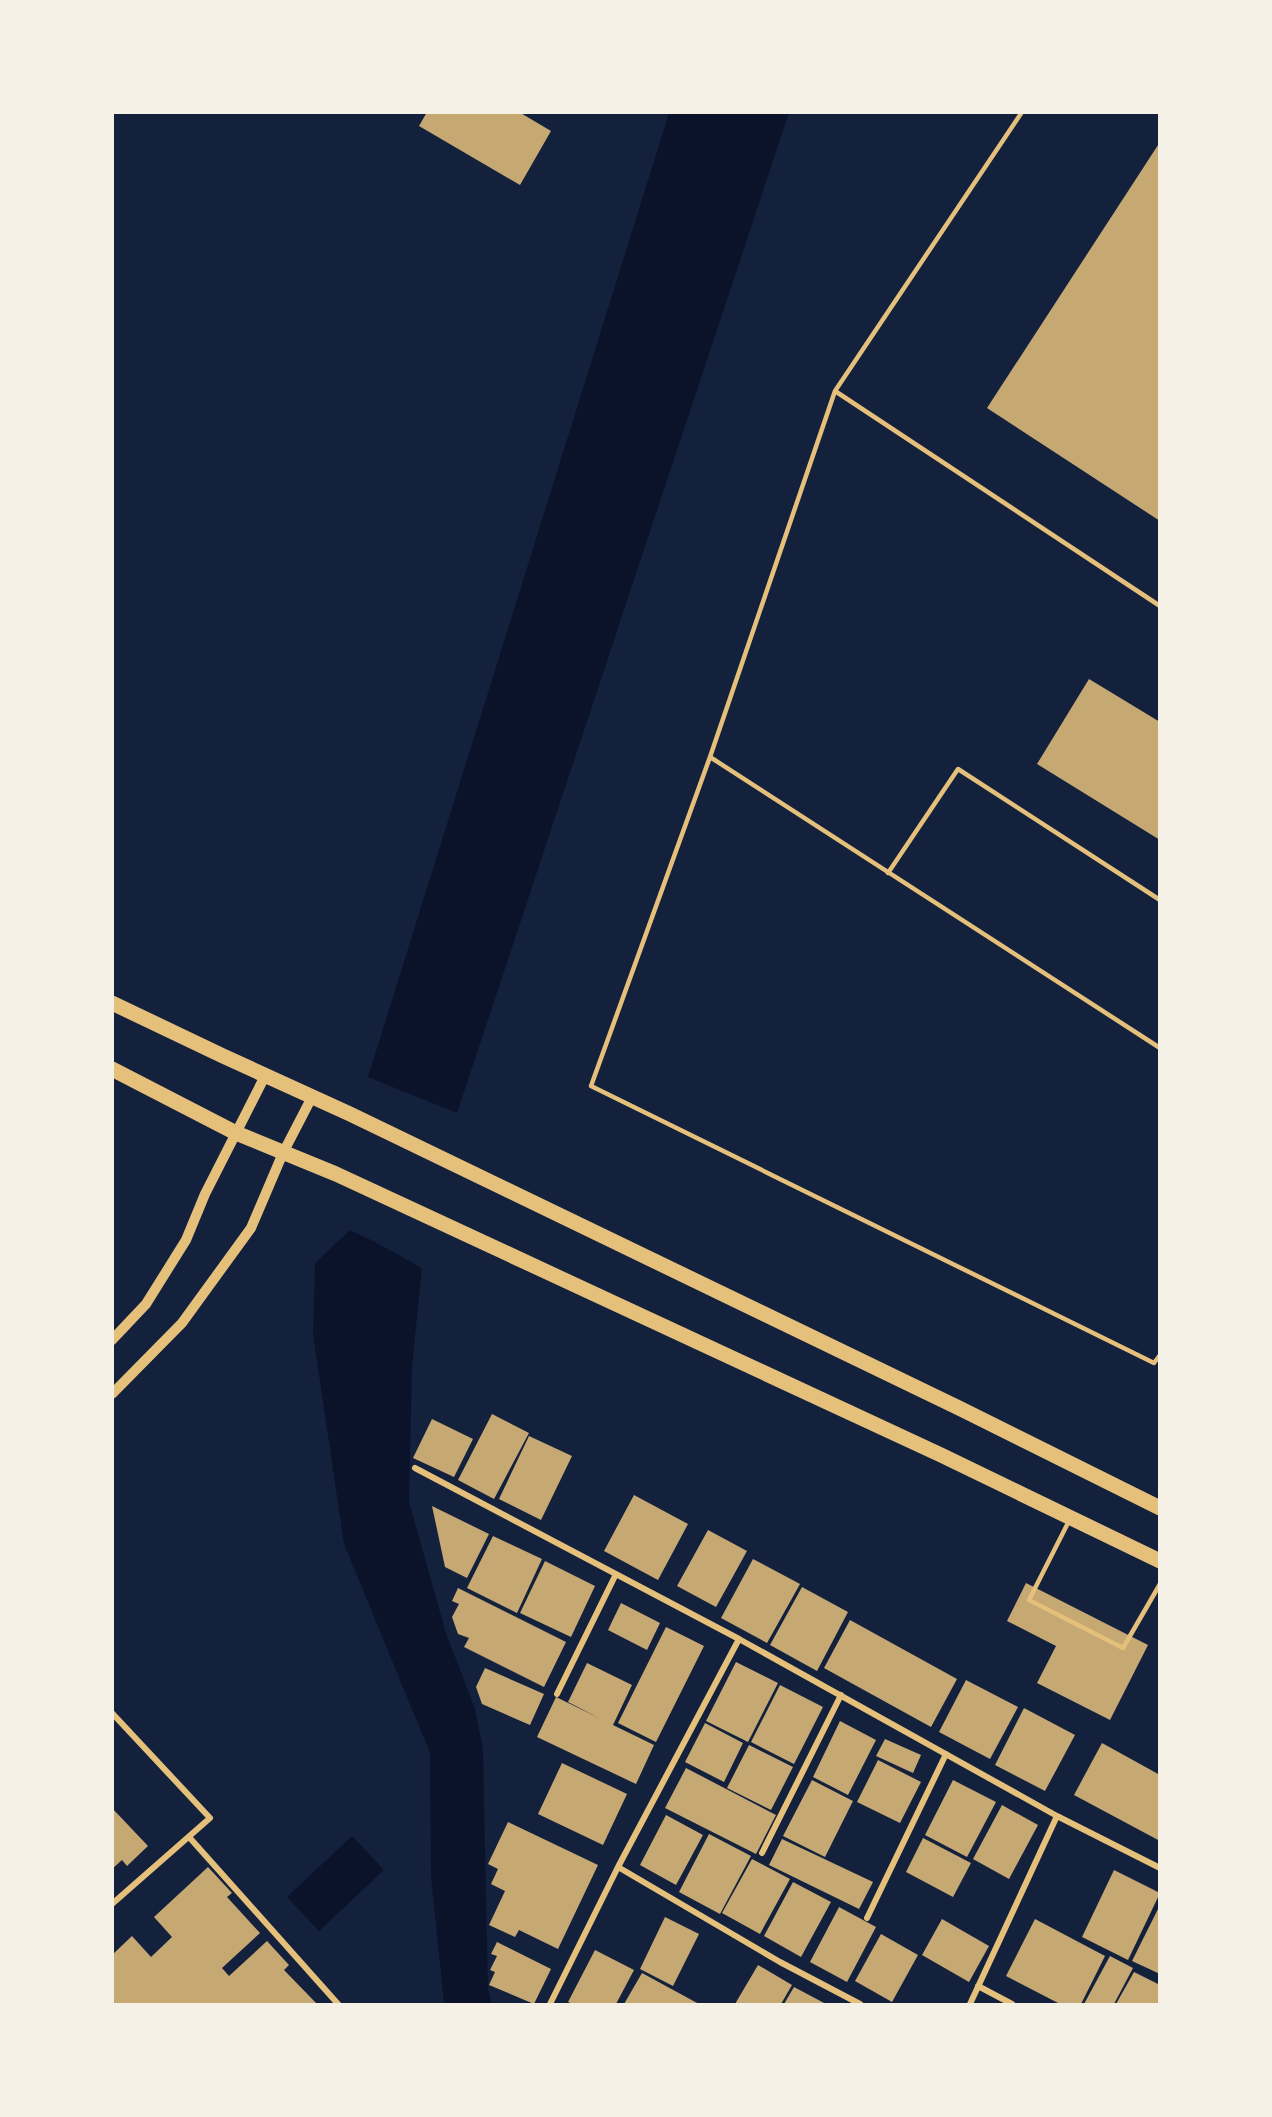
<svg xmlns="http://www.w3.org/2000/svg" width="1272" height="2117" viewBox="0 0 1272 2117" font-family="Ubuntu,sans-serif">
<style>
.water{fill:#0b132b}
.building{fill:#c6a872}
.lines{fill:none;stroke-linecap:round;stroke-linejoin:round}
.service{stroke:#e5c07b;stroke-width:4.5}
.minor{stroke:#e5c07b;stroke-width:6}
.tertiary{stroke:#e5c07b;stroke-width:10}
.primary{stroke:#e5c07b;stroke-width:15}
</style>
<rect width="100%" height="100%" fill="#14213d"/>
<!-- water -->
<path class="water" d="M669,113H789L457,1113L368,1077Z
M350,1230L375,1242L422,1268L412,1367L409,1502L446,1633L475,1709L483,1749L488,1990L492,2004H444L431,1876L430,1753L344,1544L313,1334L315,1263Z
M352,1836L384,1870L319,1931L287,1897Z"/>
<!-- building -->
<path class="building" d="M427,112H519L551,131L520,185L419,126Z
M1160,142V521L987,408Z
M1089,679L1160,722V840L1037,764Z
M492,1414L529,1433L494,1499L458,1480Z
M432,1419L473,1439L454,1477L413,1458Z
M529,1436L572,1456L541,1520L499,1499Z
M634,1495L688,1524L658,1580L604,1551Z
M432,1506L489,1534L467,1578L445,1567Z
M708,1530L747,1551L716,1607L677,1586Z
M493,1536L542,1559L517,1613L467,1588Z
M753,1559L800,1584L767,1643L721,1618Z
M545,1561L595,1586L571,1637L520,1613Z
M1026,1583L1148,1645L1110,1720L1037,1683L1056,1646L1007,1621Z
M802,1587L848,1612L817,1671L770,1645Z
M458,1588L566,1642L544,1687L464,1647L469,1638L458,1634L452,1617L459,1604L452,1601Z
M621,1603L660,1623L647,1650L608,1630Z
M850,1620L957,1679L931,1727L824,1668Z
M666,1627L704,1646L656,1742L618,1723Z
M736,1662L778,1683L748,1742L706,1721Z
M587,1663L632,1685L613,1725L654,1745L636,1784L537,1737L556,1697L599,1718L568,1702Z
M485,1668L544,1694L530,1725L482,1704L476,1687Z
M966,1680L1018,1707L990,1759L939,1732Z
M780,1685L823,1707L794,1764L751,1742Z
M1024,1708L1075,1735L1045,1791L995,1765Z
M840,1721L876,1740L848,1795L813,1777Z
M705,1723L743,1743L724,1782L685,1762Z
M885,1739L921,1755L913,1773L876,1756Z
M1102,1743L1160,1775V1841L1074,1795Z
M749,1745L793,1767L771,1810L727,1788Z
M878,1760L921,1782L900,1823L857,1802Z
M562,1763L627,1794L603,1845L538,1814Z
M686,1768L776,1815L756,1854L665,1808Z
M812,1780L853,1801L825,1857L783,1836Z
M953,1780L996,1802L967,1857L925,1835Z
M1002,1805L1038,1825L1009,1879L973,1859Z
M112,1808L148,1846L127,1866L122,1860L112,1869Z
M666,1815L703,1835L676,1885L640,1865Z
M508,1822L598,1865L558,1949L519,1930L515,1937L489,1925L505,1891L491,1884L498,1869L488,1864Z
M709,1834L751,1856L720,1914L679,1892Z
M923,1838L971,1863L953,1897L906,1872Z
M782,1839L873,1882L859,1909L769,1865Z
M752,1859L790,1879L760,1934L722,1913Z
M208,1867L232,1893L227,1897L260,1933L222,1968L229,1976L267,1941L289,1965L284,1970L317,2004H112V1955L132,1936L151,1957L172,1937L154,1917Z
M1114,1870L1160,1893L1128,1960L1082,1937Z
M793,1882L831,1902L801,1957L764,1936Z
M1160,1905V1974L1132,1961Z
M839,1907L876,1927L847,1982L810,1962Z
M665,1917L699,1934L673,1986L640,1969Z
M942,1919L989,1946L969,1982L922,1955Z
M1035,1919L1105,1956L1081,2004H1060L1006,1976Z
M881,1934L918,1955L892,2002L855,1981Z
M497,1942L551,1969L534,2004L489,1985L495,1972L490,1970L497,1956L491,1954Z
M595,1950L634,1970L616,2004H573L568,2002Z
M1110,1956L1133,1968L1114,2004H1084Z
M758,1965L792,1985L781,2004H735Z
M1134,1972L1160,1985V2004H1116Z
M642,1973L699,2004H624Z
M794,1987L826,2004H784Z"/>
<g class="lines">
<!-- service -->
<path class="service" d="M1022,112L835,391L710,757L591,1086L1154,1363L1160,1355
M835,391L1160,606
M710,757L1160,1048
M888,873L958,769L1160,900
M1070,1519L1029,1600L1123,1648L1160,1584"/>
<!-- minor -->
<path class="minor" d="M415,1468L739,1639L1057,1816L1160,1868
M557,1694L616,1574
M112,1713L210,1818L112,1904
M189,1837L338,2004
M762,1853L841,1695
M618,1867L780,1962L860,2004
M867,1918L946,1754
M978,1986L1012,2004
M550,2004L618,1867L739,1639
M970,2004L1057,1816"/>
<!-- tertiary -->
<path class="tertiary" d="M112,1340L146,1304L186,1240L205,1194L265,1076
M112,1394L182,1323L251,1228L283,1153L312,1097"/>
<!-- primary -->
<path class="primary" d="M112,1003L223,1056L350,1114L961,1409L1160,1508
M112,1069L236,1133L336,1174L941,1455L1160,1561"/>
</g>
<!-- border -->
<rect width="1272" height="2117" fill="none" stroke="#f6f1e7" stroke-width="228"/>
</svg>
